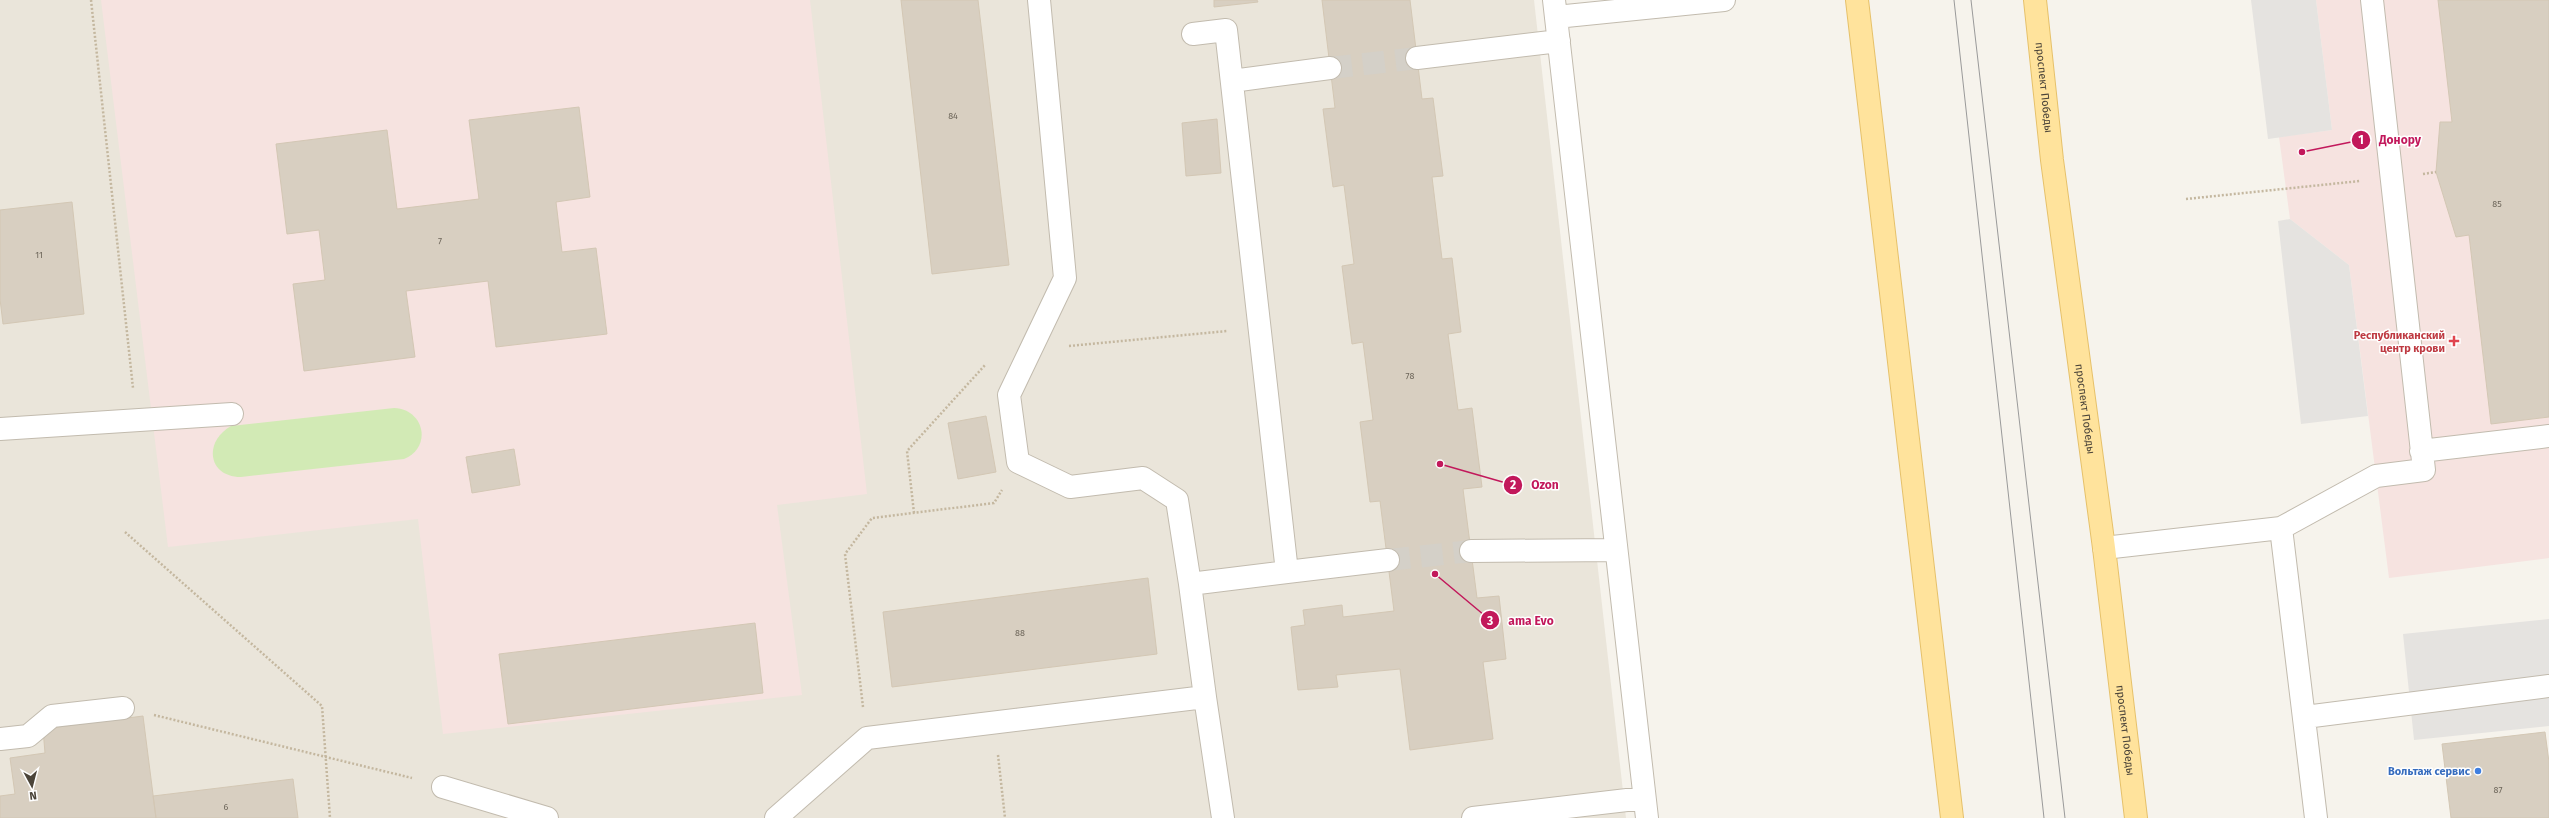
<svg xmlns="http://www.w3.org/2000/svg" width="2549" height="818" viewBox="0 0 2549 818" font-family="'Fira Sans',sans-serif">
<style>
.residential{fill:#eae5da}
.medical{fill:#f6e3e0}
.green{fill:#d2eab5}
.parking{fill:#e5e3e0}
.building{fill:#d8cfc1;stroke:#d3c7b4}
.lines{fill:none;stroke-linecap:round;stroke-linejoin:round}
.minor-tunnel{stroke:#d4d0c8;stroke-width:22;stroke-dasharray:22 11;stroke-linecap:butt}
.minor-casing{stroke:#c2bbae;stroke-width:24}
.major-casing{stroke:#e6c16a;stroke-width:24}
.path{stroke:#c4b79f;stroke-width:2.5;stroke-dasharray:2 2;stroke-linecap:butt}
.minor{stroke:#fff;stroke-width:22}
.major{stroke:#ffe39c;stroke-width:22}
.tram{stroke:#9a9a9a;stroke-width:1}
.health-dot{fill:#e0444e;stroke:#fff;stroke-width:1.5}
.shop-dot{fill:#3f7fe0;stroke:#fff;stroke-width:1.5}
.labels{text-anchor:middle;dominant-baseline:central;stroke-width:3;stroke-linejoin:round;paint-order:stroke}
.number-label{font-size:9px;fill:#6e675b}
.street-label{font-size:11px;fill:#4b4439;stroke:#fff}
.health-label{font-size:11px;font-weight:bold;fill:#be3a42;stroke:#fff;text-anchor:end}
.shop-label{font-size:11px;font-weight:bold;fill:#366cbe;stroke:#fff;text-anchor:end}
.leader{fill:none;stroke:#c2185b;stroke-width:1.5}
.callout-dot{fill:#c2185b;stroke:#fff;stroke-width:1.5}
.mark-label{font-size:12px;text-anchor:middle;font-weight:bold;fill:#fff}
.callout-label{font-size:12px;text-anchor:middle;font-weight:bold;fill:#c2185b;stroke:#fff;stroke-width:3;stroke-linejoin:round;paint-order:stroke}
</style>
<rect width="100%" height="100%" fill="#f6f3ec"/>
<!-- residential -->
<path class="residential" d="M0,0H1534L1626,818H0Z"/>
<!-- medical -->
<path class="medical" d="M101,0H810L867,494L777,505L802,695L443,734L418,519L168,547Z
M2316,0H2549V558L2389,578L2349,265L2290,219L2279,137L2332,130Z"/>
<!-- green -->
<path class="green" d="M394,408C424,409 433,447 404,459L241,477C208,477 203,442 231,426Z"/>
<!-- parking -->
<path class="parking" d="M2251,0H2316L2332,130L2268,139Z
M2290,219L2349,265L2368,416L2301,424L2278,221Z
M2549,619V726L2414,740L2403,634Z"/>
<!-- building -->
<path class="building" d="M901,0H978L1009,265L932,274Z
M1214,0H1257L1258,2L1214,7Z
M1322,0H1410L1422,99L1433,98L1443,176L1432,177L1442,259L1452,258L1461,332L1448,334L1458,410L1472,408L1482,487L1463,489L1477,598L1499,596L1506,659L1483,662L1493,739L1410,750L1400,669L1336,675L1338,687L1298,690L1291,627L1305,625L1303,610L1342,605L1343,617L1394,611L1380,501L1370,502L1360,422L1373,420L1363,342L1352,344L1342,266L1354,264L1344,185L1333,187L1323,109L1335,108Z
M2438,0H2549V417L2491,424L2469,235L2456,237L2436,172L2440,122H2452Z
M579,107L590,197L556,202L562,252L596,248L607,334L496,347L488,281L406,291L415,357L304,371L293,284L325,280L319,230L287,234L276,144L387,130L397,209L479,199L469,120Z
M1217,119L1221,173L1186,176L1182,123Z
M72,202L84,314L3,324L0,299V210Z
M986,416L996,472L958,479L948,423Z
M514,449L520,485L472,493L466,457Z
M1148,578L1157,654L892,687L883,612Z
M755,623L763,693L508,724L499,654Z
M143,716L156,818H0V796L15,794L10,758L45,753L43,729Z
M2545,732L2549,762V818H2451L2442,744Z
M293,779L298,818H156L153,796Z"/>
<g class="lines">
<!-- minor-tunnel -->
<path class="minor-tunnel" d="M1330,68L1417,58
M1388,560L1471,551"/>
<!-- minor casing -->
<g class="minor-casing">
<path id="minor" d="M1039,0L1065,278L1009,395L1018,462L1070,487L1143,478L1177,500L1190,584
M1554,0L1647,818
M1556,17L1724,0
M1193,34L1226,30L1287,572L1190,584L1205,697
M1417,58L1559,41
M1232,81L1330,68
M0,429L232,414
M2421,451L2549,436
M2281,528L2316,818
M2104,548L2281,528L2376,476L2424,470L2372,0
M1471,551L1616,550
M1287,572L1388,560
M2305,717L2549,686
M0,739L28,736L52,716L123,708
M443,787L547,818
M776,818L867,738L1205,697L1223,818
M1473,818L1644,798"/>
</g>
<!-- major casing -->
<g class="major-casing">
<g id="major">
<path d="M1857,0L1952,818"/>
<path id="s1" d="M2035,0L2052,160L2104,548L2136,818"/>
</g>
</g>
<!-- path -->
<path class="path" d="M91,0L133,388
M2423,174L2436,172
M2186,199L2360,181
M1069,346L1227,331
M914,513L907,451L986,364
M125,532L322,706L330,818
M863,707L845,554L872,518L994,503L1002,490
M154,715L412,778
M998,755L1005,818"/>
<!-- minor -->
<use href="#minor" class="minor"/>
<!-- major -->
<use href="#major" class="major"/>
<!-- tram -->
<path class="tram" d="M1954,0L2044,818
M1971,0L2065,818"/>
</g>
<!-- markers -->
<path class="health-dot" d="M2452 335h4v4h4v4h-4v4h-4v-4h-4v-4h4z"/>
<circle class="shop-dot" cx="2478" cy="771" r="4"/>
<g class="labels">
<!-- number labels -->
<g class="number-label">
<text x="953" y="116">84</text>
<text x="2497" y="204">85</text>
<text x="440" y="241">7</text>
<text x="39" y="255">11</text>
<text x="1410" y="376">78</text>
<text x="1020" y="633">88</text>
<text x="2498" y="790">87</text>
<text x="226" y="807">6</text>
</g>
<!-- street labels -->
<g class="street-label">
<text stroke="none"><textPath href="#s1" startOffset="88">проспект Победы</textPath></text>
<text stroke="none"><textPath href="#s1" startOffset="412">проспект Победы</textPath></text>
<text stroke="none"><textPath href="#s1" startOffset="736">проспект Победы</textPath></text>
</g>
<!-- health labels -->
<g class="health-label">
<text x="2445" y="335">Республиканский<tspan x="2445" dy="13">центр крови</tspan></text>
</g>
<!-- shop labels -->
<g class="shop-label">
<text x="2470" y="771">Вольтаж сервис</text>
</g>
</g>
<!-- callouts -->
<path class="leader" d="M2302 152L2361 140M1440 464L1513 485M1435 574L1490 620"/>
<g class="callout-dot">
<circle cx="2302" cy="152" r="4"/>
<circle cx="1440" cy="464" r="4"/>
<circle cx="1435" cy="574" r="4"/>
<circle cx="2361" cy="140" r="10"/>
<circle cx="1513" cy="485" r="10"/>
<circle cx="1490" cy="620" r="10"/>
</g>
<g class="mark-label">
<text x="2361" y="144">1</text>
<text x="1513" y="489">2</text>
<text x="1490" y="625">3</text>
</g>
<g class="callout-label">
<text x="2400" y="144">Донору</text>
<text x="1545" y="489">Ozon</text>
<text x="1531" y="625">ama Evo</text>
</g>
<!-- north arrow -->
<g transform="translate(32 786) rotate(173)" stroke="#ffffff" stroke-width="3" paint-order="stroke">
<path d="M0-3L7 15L0 10L-7 15Z" fill="#4b4439"/>
<text y="-6" font-size="11" font-weight="bold" text-anchor="middle" fill="#4b4439">N</text>
</g>
</svg>
